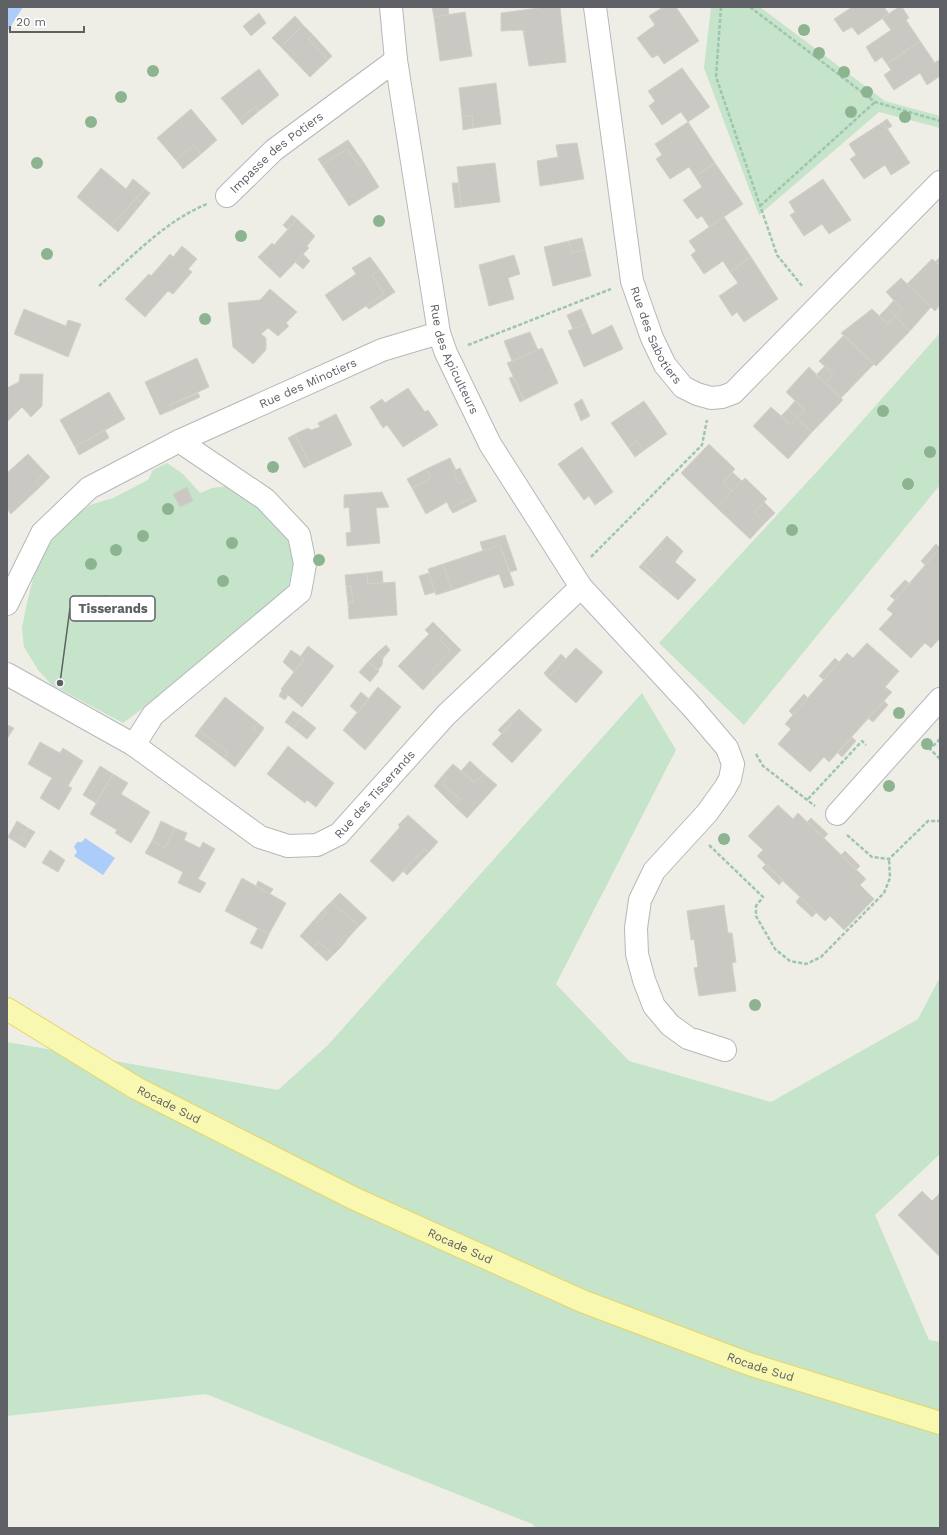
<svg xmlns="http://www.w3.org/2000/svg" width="947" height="1535" viewBox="0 0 947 1535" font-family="'Work Sans',sans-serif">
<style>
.green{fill:#c5e4c9}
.water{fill:#acccf9}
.building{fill:#cac8c3;stroke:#d3d1c5}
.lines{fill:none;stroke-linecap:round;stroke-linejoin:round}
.minor-casing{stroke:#b6b7bc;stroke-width:24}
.major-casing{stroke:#e7d567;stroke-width:24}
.path{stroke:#9ec5af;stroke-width:2.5;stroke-dasharray:4 2;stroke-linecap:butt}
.minor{stroke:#fff;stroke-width:22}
.major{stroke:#f9f8b1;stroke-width:22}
.tree{fill:#8db491}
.labels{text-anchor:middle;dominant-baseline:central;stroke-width:3;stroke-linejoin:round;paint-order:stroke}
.street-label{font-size:12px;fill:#5e6065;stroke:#fff}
.leader{fill:none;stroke:#5e6065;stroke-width:1.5}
.callout-dot{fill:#5e6065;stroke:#fff;stroke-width:1.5}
.callout{fill:#fff;stroke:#5e6065;stroke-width:1.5}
.callout-label{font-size:13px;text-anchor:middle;font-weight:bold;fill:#5e6065}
</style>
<rect width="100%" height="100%" fill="#efeee6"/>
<!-- green -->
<path class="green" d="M711,7H760L885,101L940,116V128L879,112L759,215L704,68Z
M940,333V485L744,725L659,643L823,465Z
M167,463L183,474L200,493L212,488L226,486L246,495L288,540L293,557L294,572L285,594L181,680L123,723L52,685L38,670L24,647L22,628L26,607L34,575L50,543L69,521L90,505L113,498L148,480L153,470Z
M642,693L676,750L556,984L629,1061L771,1102L918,1019L940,977V1154L875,1215L929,1340L940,1342V1528H536L532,1524L206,1394L7,1416V1042L278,1090L328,1045Z"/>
<!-- water -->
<path class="water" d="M7,7H23L7,32Z
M85,838L115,858L103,875L74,856L77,852L74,847L77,842H82Z"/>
<!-- building -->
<path class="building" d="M432,7H448L449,15L434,17Z
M546,7H560L566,62L529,66L523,30L501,31V13Z
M663,7H676L699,41L664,64L658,55L652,58L637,38L655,25L649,16Z
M852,7H884L889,14L858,35L852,27L843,32L834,19Z
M899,7H902L909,18L906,20L920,41L887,64L882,57L875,62L866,47L891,30L882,18Z
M465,12L472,56L440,61L434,17Z
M259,13L266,23L251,36L243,26Z
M295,16L303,25L281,47L272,38Z
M303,25L313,35L308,39L328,60L310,77L281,47Z
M313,35L332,56L328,60L308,39Z
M920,41L935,63L938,60L940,63V76L927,85L920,73L894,90L884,75L891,70L887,64Z
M682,68L710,107L688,122L681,112L662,125L649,106L655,101L648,91Z
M259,69L279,95L259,111L256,106L239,120L221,98Z
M496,83L501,124L473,128L472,115L462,117L459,88Z
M256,106L259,111L242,125L239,120Z
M191,109L217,140L201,154L194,145L176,160L157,138Z
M472,115L473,128L463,130L462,117Z
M887,119L892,126L887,129L883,122Z
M688,122L715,163L695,176L689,167L670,179L656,159L662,155L655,144Z
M883,122L910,163L891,175L885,165L864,179L850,159L856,155L849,144Z
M348,140L364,163L359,166L347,149L322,165L318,159Z
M577,143L584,179L540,186L537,161L558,157L556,145Z
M194,145L201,154L183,169L176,160Z
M347,149L359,166L364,163L379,187L349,206L322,165Z
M495,163L500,202L461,207L457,167Z
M715,163L743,204L709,227L702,216L697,219L683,200L702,187L695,176Z
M101,168L126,189L133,179L145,189L111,226L77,197Z
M823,179L851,220L829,234L822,224L804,236L790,215L795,212L789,202Z
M452,183H458L461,207L455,208Z
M145,189L150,193L142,203L136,198Z
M136,198L142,203L118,232L111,226Z
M292,215L297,219L287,229L283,225Z
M724,217L751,257L730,272L723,261L704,274L691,255L696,251L689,241Z
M297,219L315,236L307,246L309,248L280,278L258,257L272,243L274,245Z
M582,238L585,250L572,253L569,241Z
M569,241L572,253L585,250L591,276L553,286L544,247Z
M182,246L197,259L188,269L192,272L173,294L168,291L145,317L125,299L149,274L151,276L170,254L173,257Z
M303,254L310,261L303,269L295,262Z
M514,255L520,274L508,278L514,299L489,306L479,265Z
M370,257L380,270L372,275L384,294L343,321L325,295L356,274L352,268Z
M751,257L778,299L744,322L737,312L732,316L719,296L738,283L730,272Z
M940,257V265L936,261Z
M932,259L940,265V305L935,311L907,284Z
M380,270L395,292L369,309L366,306L384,294L372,275Z
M901,278L931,307L910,331L895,316L902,309L886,292Z
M270,289L297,312L286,323L289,326L278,336L268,328L261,334L266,338V350L253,364L233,347L228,303L260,300Z
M894,300L902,309L895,316L887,308Z
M887,308L895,316L888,324L879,316Z
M24,309L66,326L68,320L81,324L68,357L14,334Z
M581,309L587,323L573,329L567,315Z
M872,309L888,324L895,316L910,331L876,366L841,333Z
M587,323L592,335L612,325L623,349L584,367L568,331Z
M530,332L538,350L512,361L504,341Z
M844,335L874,364L841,398L825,383L833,374L819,361Z
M542,348L558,383L524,400L507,363Z
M197,358L209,387L170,405L172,410L160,415L145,382Z
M825,366L833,374L825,383L816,375Z
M809,367L843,400L812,432L797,418L805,410L786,392Z
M20,374H43L42,406L31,417L22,407L7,422V388L19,382Z
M513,377L524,400L520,402L509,378Z
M408,388L425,412L428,410L438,425L403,447L387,425L383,428L370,407L382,399L385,403Z
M109,392L125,419L75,447L60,420Z
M198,393L200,397L172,410L170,405Z
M582,399L590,416L581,421L574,404Z
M644,401L667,434L643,451L637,441L628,447L611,423Z
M795,401L805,410L797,418L788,409Z
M771,407L791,425L797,418L812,432L788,459L753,426Z
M788,409L797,418L791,425L781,416Z
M336,414L352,445L310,465L295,434L308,428L311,430L320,427L318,423Z
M105,430L109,438L79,455L75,447Z
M295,434L310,465L304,468L288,438Z
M637,441L643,451L635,457L628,447Z
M709,444L735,469L723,482L732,491L716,507L681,473Z
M582,447L613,492L595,505L589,496L584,500L558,464Z
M28,454L45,472L36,481L41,486L11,514L7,509V473Z
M450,458L456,470L453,471L459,484L466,480L474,496L450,509L447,502L426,514L412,488L431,478L426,469Z
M460,468L466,480L459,484L453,471Z
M426,469L431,478L412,488L407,479Z
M45,472L50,477L41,486L36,481Z
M732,472L742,481L732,491L723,482Z
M745,478L767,499L754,512L765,523L750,539L716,507Z
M187,487L193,501L180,507L173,494Z
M382,492L389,507L376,508L380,543L347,546L346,533L351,532L349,507L344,508V495Z
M474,496L477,501L453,513L450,509Z
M764,502L775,513L765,523L754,512Z
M505,535L517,570L510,572L500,545L483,551L480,542Z
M667,536L683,551L675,562L696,580L678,600L659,584L661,581L644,566L661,549L658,546Z
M936,544L940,548L925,565L921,561Z
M500,545L514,585L504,588L499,574L452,590L443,564Z
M658,546L661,549L644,566L661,581L659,584L639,567Z
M940,548V638L931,648L925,643L911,658L879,629L893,614L887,609Z
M443,564L452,590L436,595L428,569Z
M382,571L383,583L368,584L367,573Z
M367,573L368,584L395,582L397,615L349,619L348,603L353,602L351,586H346L345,575Z
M429,573L435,592L425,595L419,576Z
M905,580L909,583L895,600L890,596Z
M346,586H351L353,602L348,603Z
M433,622L445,634L440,640L451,651L431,672L435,677L423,690L398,666L429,634L425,630Z
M445,634L461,650L435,677L431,672L451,651L440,640Z
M867,643L899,671L885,687L892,692L829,762L824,757L810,772L778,744L791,729L785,724L847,653L853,658Z
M386,645L390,650L383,658L377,653Z
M308,646L334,666L302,707L288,695L285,700L279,696L282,690L281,689L304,659L300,657Z
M576,648L603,672L576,703L548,678Z
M291,650L304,659L294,672L283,662Z
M377,653L383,658L382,665L378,670L368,662Z
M561,654L566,659L548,678L544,673Z
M835,658L839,662L824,680L819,676Z
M368,662L379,671L370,682L359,672Z
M378,687L401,707L365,750L343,730Z
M361,692L369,699L358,713L350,706Z
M804,694L808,698L793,715L789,711Z
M225,697L258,723L253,729L260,734L235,767L224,758L228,752L199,730Z
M884,701L888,705L873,722L868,718Z
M519,709L542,730L512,763L492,744L512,723L508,720Z
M293,711L302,717L293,728L285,722Z
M302,717L316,728L307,739L293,728Z
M508,720L512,723L502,734L498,730Z
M258,723L264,728L260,734L253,729Z
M7,725L14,728L7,739Z
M199,730L228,752L224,758L195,736Z
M852,737L856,741L842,757L838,753Z
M40,742L60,753L63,748L83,761L68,786L72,788L59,810L40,798L52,778L28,764Z
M288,746L334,783L316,807L307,800L305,803L267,774Z
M470,761L484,774L475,783L461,771Z
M453,764L475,783L484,774L497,785L467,818L454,806L460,799L442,784L447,779L443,775Z
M100,766L113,774L96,803L83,795Z
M113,774L128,783L121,794L150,812L131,843L115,833L117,830L90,814Z
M443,775L447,779L442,784L460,799L454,806L434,786Z
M778,805L793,819L798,813L866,879L860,885L874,899L844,930L830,916L825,921L757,856L763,850L748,836Z
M408,815L438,842L429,852L424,849L393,882L370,861L400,827L398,825Z
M811,818L828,834L824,838L807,822Z
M17,821L28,828L21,839L28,843L25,848L8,837Z
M161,821L175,828L165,848L152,841Z
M28,828L35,832L28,843L21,839Z
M175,828L187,833L184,840L200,848L203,842L215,849L198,879L206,883L200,893L178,883L183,872L145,853L152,841L165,848Z
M424,849L429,852L407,875L403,871Z
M50,850L65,860L58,872L42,863Z
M845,851L860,866L856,870L841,855Z
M766,864L783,880L779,885L762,868Z
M242,878L286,903L269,934L225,911Z
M258,881L273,889L270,894L256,886Z
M340,893L367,918L359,926L331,902Z
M800,897L816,913L812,917L796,902Z
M331,902L359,926L348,938L346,935L338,943L342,946L333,955L319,942L313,948L300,936L314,920L317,923L327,913L323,910Z
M724,905L728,933H732L736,962L732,963L736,991L699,996L694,968L698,967L694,939L691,940L687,911Z
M323,910L327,913L317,923L314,920Z
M258,928L269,934L262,949L250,943Z
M346,935L348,938L342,946L338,943Z
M319,942L333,955L327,961L313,948Z
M922,1191L932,1201L940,1193V1257L898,1215Z"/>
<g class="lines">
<!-- minor casing -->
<g class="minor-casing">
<g id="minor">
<path id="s1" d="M391,7L396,60L439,333L446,353L490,444L581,587L693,708L727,748L733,764L730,779L725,788L707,813L654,871L640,900L636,928L637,954L644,980L654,1006L670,1025L688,1038L725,1050"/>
<path id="s2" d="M595,7L632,281L652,338L665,365L683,387L697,394L711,398L722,397L733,393L940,182"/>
<path id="s3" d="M227,196L274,150L396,60"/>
<path id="s4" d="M7,604L42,533L89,488L179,441L382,350L439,333"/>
<path id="s5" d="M7,674L134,745L260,837L288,846L317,845L339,834L446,715L581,587"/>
<path d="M134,745L153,715L300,592L305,564L299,535L265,499L179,441"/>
<path d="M837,814L940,699"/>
</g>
</g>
<!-- major casing -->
<g class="major-casing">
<g id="major">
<path id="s6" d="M7,1009L136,1088L353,1198L582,1301L749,1364L940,1423"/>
</g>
</g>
<!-- path -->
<path class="path" d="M721,7L716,77L777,255L803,287
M750,7L875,102L940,121
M760,206L875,102
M99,286C132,257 165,221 207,204
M468,345L611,289
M591,557L702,445L707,420
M940,739L930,749L940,759
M756,754L763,766L815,806
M808,799L862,741L866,745
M847,835L872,857L889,859L928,821H940
M709,845L763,897L756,906V916L775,949L790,961L806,964L821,957L884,893L890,878L889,859"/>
<!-- minor -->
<use href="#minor" class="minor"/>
<!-- major -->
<use href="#major" class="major"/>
</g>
<!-- trees -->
<g class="tree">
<circle cx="804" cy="30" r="6"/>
<circle cx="819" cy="53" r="6"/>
<circle cx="153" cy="71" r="6"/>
<circle cx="844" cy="72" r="6"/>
<circle cx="867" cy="92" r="6"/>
<circle cx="121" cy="97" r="6"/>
<circle cx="851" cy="112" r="6"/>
<circle cx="905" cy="117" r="6"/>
<circle cx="91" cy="122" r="6"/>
<circle cx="37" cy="163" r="6"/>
<circle cx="379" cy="221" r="6"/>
<circle cx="241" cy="236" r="6"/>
<circle cx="47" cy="254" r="6"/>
<circle cx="205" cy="319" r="6"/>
<circle cx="883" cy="411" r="6"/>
<circle cx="930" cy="452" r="6"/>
<circle cx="273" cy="467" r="6"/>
<circle cx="908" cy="484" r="6"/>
<circle cx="168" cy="509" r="6"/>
<circle cx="792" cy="530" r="6"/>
<circle cx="143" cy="536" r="6"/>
<circle cx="232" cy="543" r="6"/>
<circle cx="116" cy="550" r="6"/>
<circle cx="319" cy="560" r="6"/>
<circle cx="91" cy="564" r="6"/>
<circle cx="223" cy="581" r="6"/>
<circle cx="105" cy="601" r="6"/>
<circle cx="899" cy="713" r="6"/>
<circle cx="927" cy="744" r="6"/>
<circle cx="889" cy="786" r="6"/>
<circle cx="724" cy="839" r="6"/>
<circle cx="755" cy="1005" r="6"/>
</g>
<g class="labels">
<!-- street labels -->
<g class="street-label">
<text stroke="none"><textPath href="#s3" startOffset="66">Impasse des Potiers</textPath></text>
<text stroke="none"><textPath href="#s2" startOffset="336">Rue des Sabotiers</textPath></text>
<text stroke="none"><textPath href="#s1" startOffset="359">Rue des Apiculteurs</textPath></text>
<text stroke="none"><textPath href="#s4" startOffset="387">Rue des Minotiers</textPath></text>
<text stroke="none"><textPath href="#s5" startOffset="438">Rue des Tisserands</textPath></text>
<text stroke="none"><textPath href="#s6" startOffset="188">Rocade Sud</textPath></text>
<text stroke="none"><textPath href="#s6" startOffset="512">Rocade Sud</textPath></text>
<text stroke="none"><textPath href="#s6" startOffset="836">Rocade Sud</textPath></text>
</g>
</g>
<!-- callouts -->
<path class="leader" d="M60 683L70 608"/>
<circle class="callout-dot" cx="60" cy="683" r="4"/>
<rect class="callout" x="70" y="596" width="85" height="25" rx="4"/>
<g class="callout-label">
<text x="113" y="613">Tisserands</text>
</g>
<!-- border -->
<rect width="947" height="1535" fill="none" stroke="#5e6065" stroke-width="16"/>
<!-- scale -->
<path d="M10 26v6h74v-6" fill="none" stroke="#5e6065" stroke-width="2"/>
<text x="16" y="26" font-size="12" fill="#5e6065" stroke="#ffffff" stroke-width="3" paint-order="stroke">20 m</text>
</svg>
